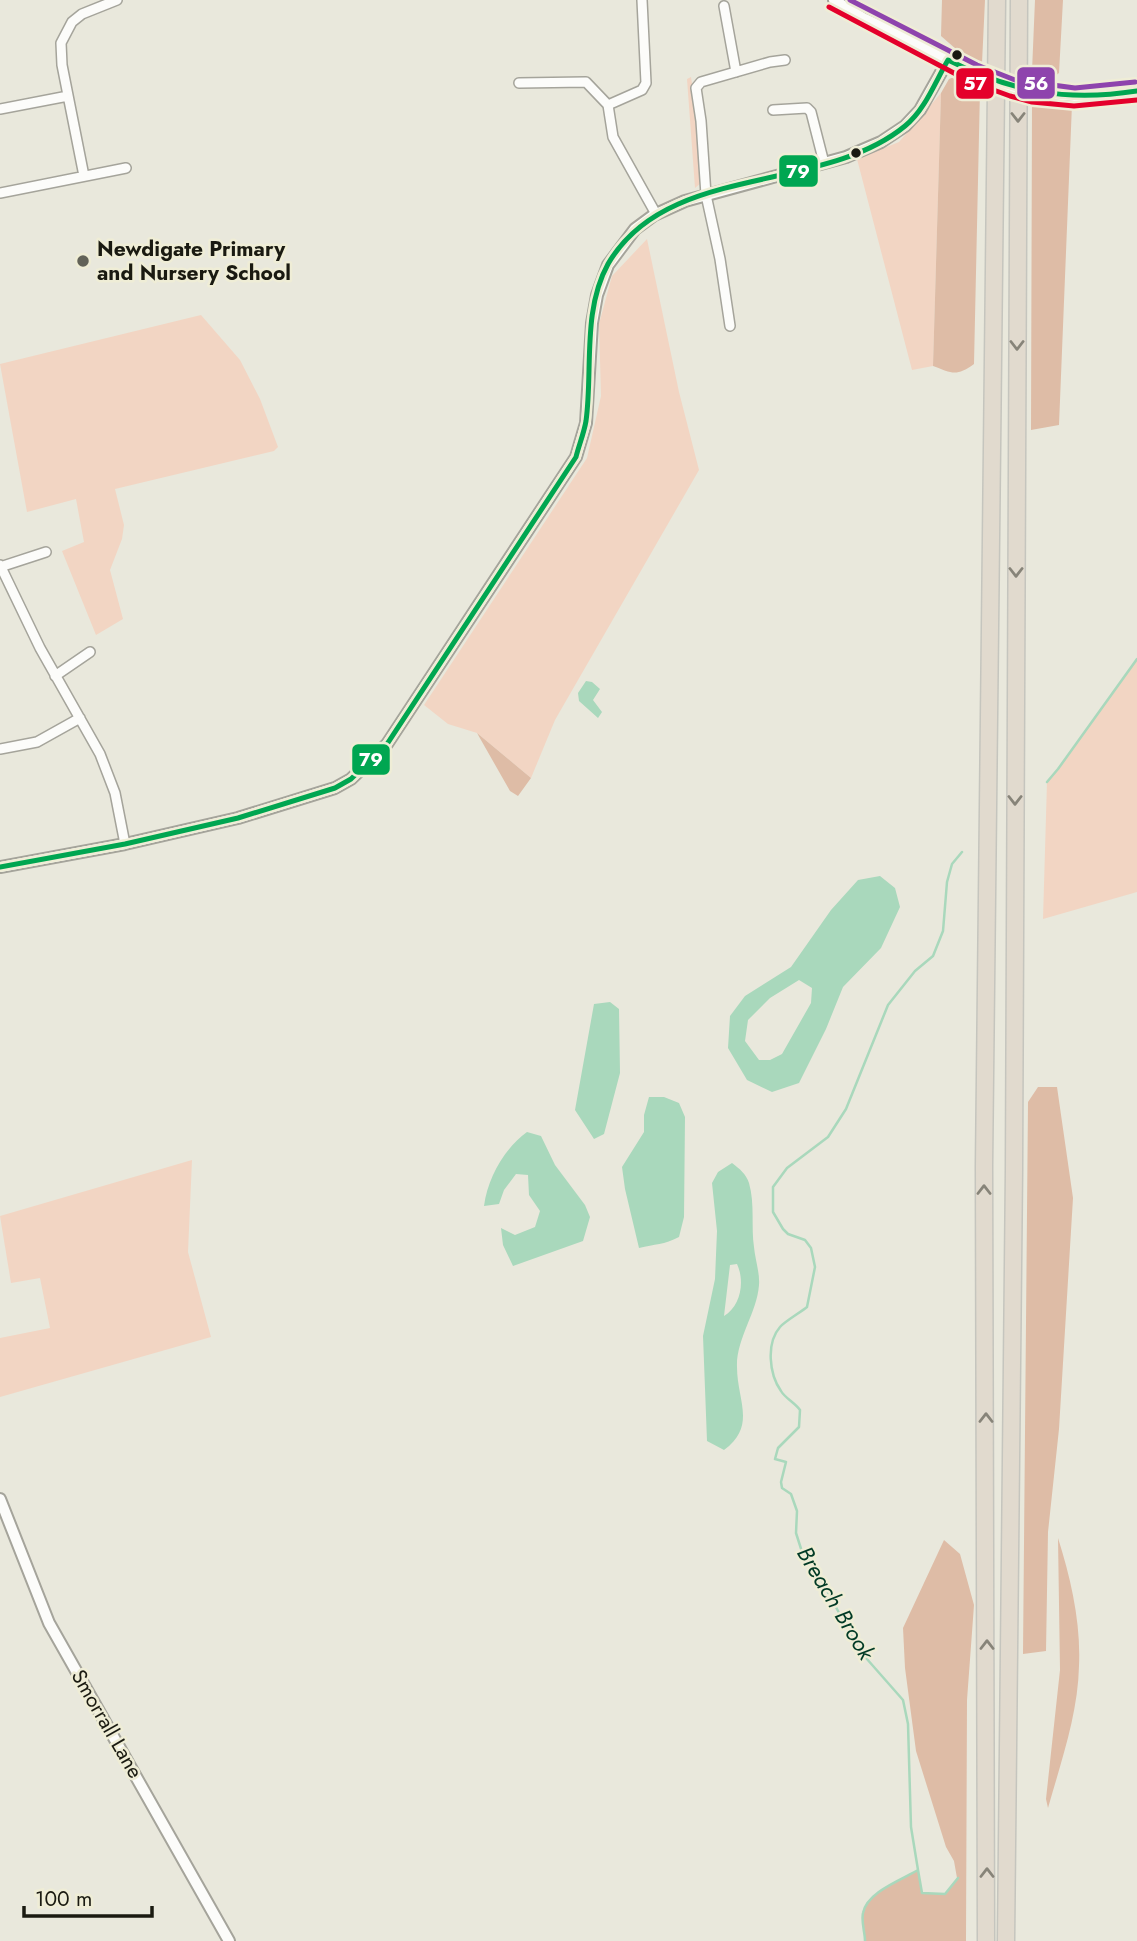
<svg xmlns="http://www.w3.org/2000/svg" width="1137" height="1941" viewBox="0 0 1137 1941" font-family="Jost,sans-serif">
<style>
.green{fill:#f2d5c3}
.forest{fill:#debca6}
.water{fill:#a9d8bc;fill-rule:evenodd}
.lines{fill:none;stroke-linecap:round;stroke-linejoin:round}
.stream{stroke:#a9d8bc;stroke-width:2.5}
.minor-casing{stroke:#a5a49b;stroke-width:12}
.tertiary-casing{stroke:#a5a49b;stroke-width:14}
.motorway-casing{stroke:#c5c5be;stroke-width:19}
.minor{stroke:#fcfcfa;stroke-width:9}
.tertiary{stroke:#fcfcfa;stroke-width:10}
.motorway{stroke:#e1dace;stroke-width:16}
.tertiary-bridge-casing{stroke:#a5a49b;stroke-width:14;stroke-linecap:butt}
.tertiary-bridge{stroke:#fcfcfa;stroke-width:10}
.bus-1-casing{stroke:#efedd6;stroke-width:10}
.bus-2-casing{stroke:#efedd6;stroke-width:10}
.bus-3-casing{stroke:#efedd6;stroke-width:10}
.bus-1{stroke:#00a651;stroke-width:5}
.bus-2{stroke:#e4002b;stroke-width:5}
.bus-3{stroke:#8e44ad;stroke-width:5}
.oneway{stroke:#878479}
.bus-dot{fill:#1a1a11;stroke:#efedd6;stroke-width:2.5}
.poi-dot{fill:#626258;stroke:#efedd6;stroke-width:2.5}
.labels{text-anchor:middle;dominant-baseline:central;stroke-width:5;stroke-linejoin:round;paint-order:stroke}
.poi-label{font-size:21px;font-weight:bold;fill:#1a1a11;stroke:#efedd6;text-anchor:start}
.street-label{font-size:21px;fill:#1a1a11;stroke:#efedd6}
.water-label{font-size:23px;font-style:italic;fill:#003a25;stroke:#efedd6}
.line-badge{stroke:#efedd6;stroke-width:2.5}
.badge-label{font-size:19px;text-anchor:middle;font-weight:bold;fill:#fff}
</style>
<rect width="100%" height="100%" fill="#e9e8dc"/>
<!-- green -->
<path class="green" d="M691,77L696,110L701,183L695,188L687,79Z
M941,93L933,366L912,370L857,159L899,142Z
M647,239L679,392L699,470L555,720L531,778L477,733L448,724L424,705L587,458L601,396L599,324L612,276Z
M201,315L240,360L260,399L278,447L274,451L115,489L124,525L122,539L110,570L123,619L96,635L62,551L84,542L76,499L27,512L0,364Z
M1137,659V892L1043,919L1047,782L1058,769Z
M192,1160L188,1252L211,1337L0,1397V1338L50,1328L40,1278L11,1283L0,1216Z"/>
<!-- forest -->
<path class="forest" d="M942,0H985L982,63L964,56L941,36Z
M1035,0H1063L1059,73L1050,80L1032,71Z
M957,76L980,89L974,364C956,377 952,373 933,366L941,93L949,79Z
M1032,104H1072L1059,425L1031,430Z
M477,733L531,778L518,796L510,791Z
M1038,1087H1057L1073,1198L1059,1429L1048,1532L1046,1651L1023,1654L1028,1102Z
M1058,1538C1071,1579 1081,1623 1079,1666C1078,1714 1061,1762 1048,1808L1046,1799L1060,1670Z
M944,1540L960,1554L974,1605L967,1700L966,1941H865C865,1932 862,1922 863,1913C865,1895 903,1878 918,1870L922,1893L945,1894L957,1878L954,1861L946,1847L916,1751L905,1668L903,1628Z"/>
<!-- water -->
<path class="water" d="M586,681L592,682L600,689L593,700L602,712L598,718L579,701L578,693Z
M880,876L895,888L900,907L881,948L843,987L826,1029L799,1083L772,1092L747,1080L728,1048L730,1016L745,996L791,967L831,910L858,880ZM799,980L812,988L811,1003L782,1054L770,1060H759L745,1041L748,1020L770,998Z
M610,1002L619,1009L620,1073L604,1134L594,1139L575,1110L594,1004Z
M649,1097H664L679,1103L685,1117L684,1217L679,1237C664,1245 655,1244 639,1248L625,1189L622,1167L644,1132V1115Z
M527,1132L541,1136L555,1165L585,1205L590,1217L583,1241L513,1266L503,1245L501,1228L515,1235L535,1227L540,1211L529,1195L528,1175L516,1174L504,1190L499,1204L484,1206C488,1177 504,1149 527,1132Z
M732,1163C740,1169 746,1174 749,1183C755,1204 751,1227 754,1247C755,1259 760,1273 759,1285C757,1313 736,1339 737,1367C737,1400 757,1426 724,1450L707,1441L703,1336L715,1279L717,1231L712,1183L718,1172ZM737,1264C745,1281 741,1306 724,1316L730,1265Z"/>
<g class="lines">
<!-- stream -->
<path class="stream" d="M1047,782L1058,769L1137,659
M918,1870L922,1893L945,1894L958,1878
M865,1941C865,1932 861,1922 863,1913C867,1892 901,1880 918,1870L911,1827L908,1724L903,1700L859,1650L816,1570L803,1555L796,1533L797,1511L791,1494L782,1488L781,1482L786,1462L775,1459L778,1448L799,1427L800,1410C795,1403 785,1398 781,1391C769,1374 766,1343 780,1327C784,1322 801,1312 807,1307L815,1267L811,1248L805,1240L788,1234L783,1229L773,1212V1187L787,1168L828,1137L846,1109L888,1005L915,971L933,956L943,931L947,882L952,864L962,852"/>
<!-- minor casing -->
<g class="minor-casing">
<path id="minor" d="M724,6L736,72
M519,83L586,82L608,105L613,137L656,214
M608,105L642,90L646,83L642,0
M0,109L68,96
M773,110L807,108L811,112L824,163
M84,176L62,65L61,43L72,22L82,14L117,0
M0,193L126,168
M730,326L720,259L706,195L701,121L696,88L701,82L770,62L785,60
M0,565L40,648L100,754L115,793L125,844
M0,567L46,552
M55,676L90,652
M0,749L37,742L80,718"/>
</g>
<!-- tertiary casing -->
<g class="tertiary-casing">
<path id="tertiary" d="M834,0L863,18L909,39L974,74
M1034,93L1088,97L1137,91
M0,867L125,844L238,818L335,788L351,779L387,744L576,457L586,423L592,323L597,295L608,265L635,229L654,215L685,201L846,157L881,142L905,126L920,110L948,60
M0,1499L49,1623L229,1941"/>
</g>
<!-- motorway casing -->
<g class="motorway-casing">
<path id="motorway" d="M986,1941L984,1166L997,0
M1006,1941L1014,1170L1019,0"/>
</g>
<!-- minor -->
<use href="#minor" class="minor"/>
<!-- tertiary -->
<use href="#tertiary" class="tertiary"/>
<!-- motorway -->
<use href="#motorway" class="motorway"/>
<!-- tertiary-bridge casing -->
<g class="tertiary-bridge-casing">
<path id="tertiary-bridge" d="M974,74L1006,86L1034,93"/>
</g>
<!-- tertiary-bridge -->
<use href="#tertiary-bridge" class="tertiary-bridge"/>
<!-- bus-1 casing -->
<g class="bus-1-casing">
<path id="bus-1" d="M0,867L125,844L238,818L335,788L351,779L387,744L576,457C579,445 584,433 586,421C593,371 582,311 608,264C667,162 821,195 905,126C925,110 935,82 948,60C1012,92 1066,102 1137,91"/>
</g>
<!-- bus-2 casing -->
<g class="bus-2-casing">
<path id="bus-2" d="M829,7L969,81L1010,96L1032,102L1074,106L1137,100"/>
</g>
<!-- bus-3 casing -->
<g class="bus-3-casing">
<path id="bus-3" d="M850,0L977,65L1015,80L1075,88L1135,82"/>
</g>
<!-- bus-1 -->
<use href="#bus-1" class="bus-1"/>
<!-- bus-2 -->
<use href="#bus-2" class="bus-2"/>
<!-- bus-3 -->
<use href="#bus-3" class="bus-3"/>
</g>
<!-- one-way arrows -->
<defs><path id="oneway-chevron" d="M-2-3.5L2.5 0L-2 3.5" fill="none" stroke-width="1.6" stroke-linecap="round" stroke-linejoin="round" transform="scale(1.75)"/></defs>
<g class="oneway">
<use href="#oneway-chevron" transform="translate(1018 117) rotate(90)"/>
<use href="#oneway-chevron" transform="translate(1017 345) rotate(90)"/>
<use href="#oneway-chevron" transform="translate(1016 572) rotate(90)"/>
<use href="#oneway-chevron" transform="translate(1015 800) rotate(90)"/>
<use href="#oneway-chevron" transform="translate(984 1190) rotate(-90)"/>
<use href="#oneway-chevron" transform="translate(986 1418) rotate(-90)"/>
<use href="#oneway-chevron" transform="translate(987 1645) rotate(-90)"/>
<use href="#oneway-chevron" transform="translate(987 1873) rotate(-90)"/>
</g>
<!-- markers -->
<g class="bus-dot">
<circle cx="957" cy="55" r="6"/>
<circle cx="856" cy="153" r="6"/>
</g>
<circle class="poi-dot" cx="83" cy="261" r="7"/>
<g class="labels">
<!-- poi labels -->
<g class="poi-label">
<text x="97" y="249">Newdigate Primary<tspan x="97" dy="24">and Nursery School</tspan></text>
</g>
<!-- street labels -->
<g class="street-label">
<text transform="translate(107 1724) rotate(60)">Smorrall Lane</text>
</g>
<!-- water labels -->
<g class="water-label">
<text transform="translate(836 1603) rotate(59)">Breach Brook</text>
</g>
</g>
<g class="line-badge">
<rect x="1016" y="66" width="40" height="34" rx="7" fill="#8e44ad"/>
<rect x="955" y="67" width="40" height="33" rx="7" fill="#e4002b"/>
<rect x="778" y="154" width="41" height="34" rx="7" fill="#00a651"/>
<rect x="351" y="743" width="40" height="33" rx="7" fill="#00a651"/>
</g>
<g class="badge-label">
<text x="1036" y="90">56</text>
<text x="975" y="90">57</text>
<text x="798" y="178">79</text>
<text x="371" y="766">79</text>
</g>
<!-- scale -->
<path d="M24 1906v10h128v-10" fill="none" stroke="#1a1a11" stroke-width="3.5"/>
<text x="35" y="1906" font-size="21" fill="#1a1a11" stroke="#efedd6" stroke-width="5" paint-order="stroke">100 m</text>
</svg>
